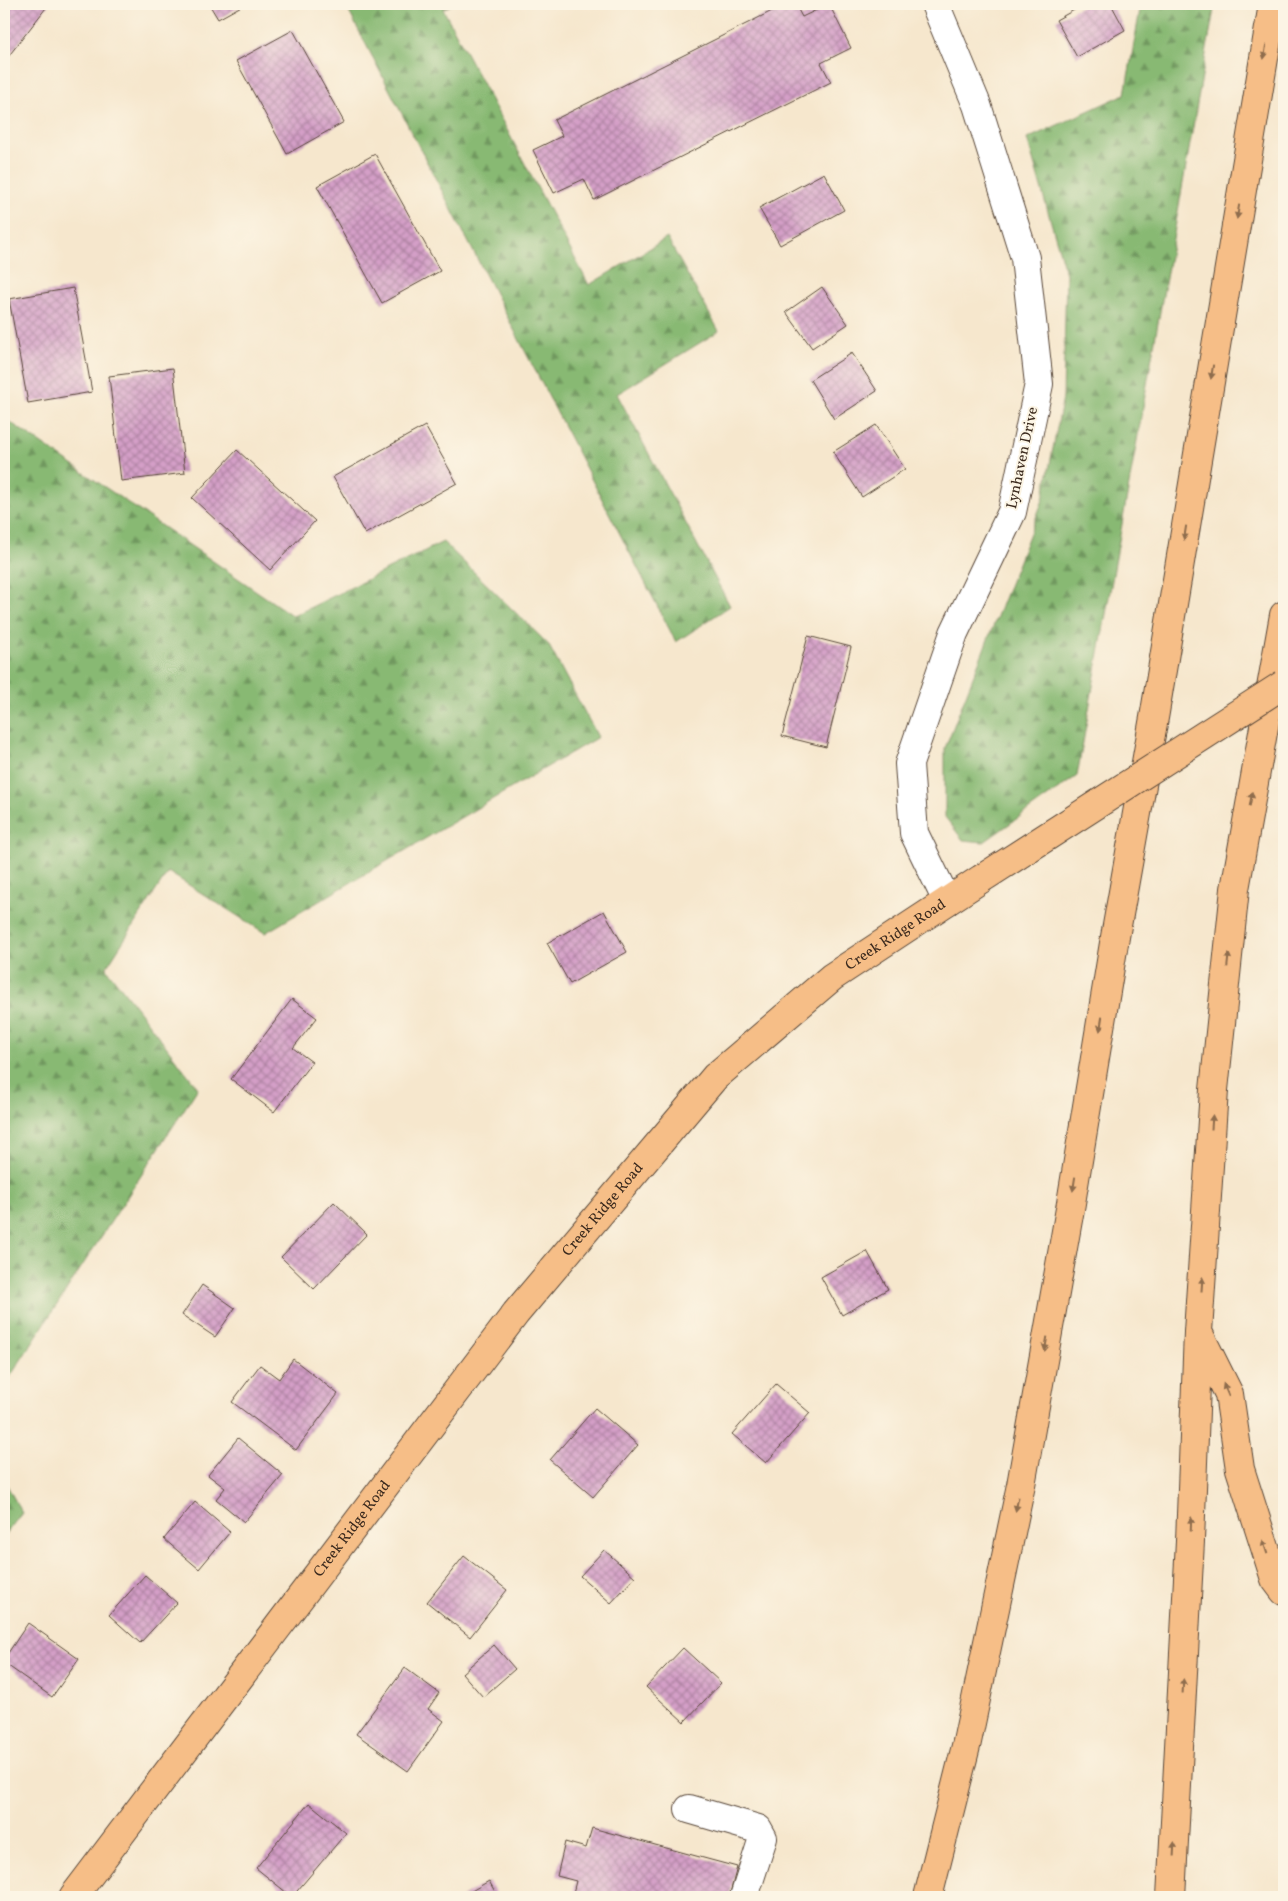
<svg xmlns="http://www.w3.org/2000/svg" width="1288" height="1901" viewBox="0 0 1288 1901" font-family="Vollkorn,serif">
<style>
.forest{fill:url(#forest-firs);stroke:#627248}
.building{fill:url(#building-cross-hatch)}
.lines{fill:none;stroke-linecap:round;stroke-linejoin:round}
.minor-casing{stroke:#574638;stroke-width:30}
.major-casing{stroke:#574638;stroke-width:30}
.highway-casing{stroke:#574638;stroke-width:30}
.minor{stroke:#fff;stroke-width:28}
.major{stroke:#f6be87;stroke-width:28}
.highway{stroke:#f6be87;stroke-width:28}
.major-bridge-casing{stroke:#574638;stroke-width:30;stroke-linecap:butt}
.major-bridge{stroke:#f6be87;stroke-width:28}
.oneway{fill:#8f6d4d}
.labels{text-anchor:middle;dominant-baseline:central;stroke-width:4;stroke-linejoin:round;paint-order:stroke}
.street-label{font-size:15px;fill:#3b2a1e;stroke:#fcf5e5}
</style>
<defs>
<pattern id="forest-firs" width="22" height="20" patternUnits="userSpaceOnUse" patternTransform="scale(1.25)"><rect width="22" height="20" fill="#88b973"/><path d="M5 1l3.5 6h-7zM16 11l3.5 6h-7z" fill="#70975e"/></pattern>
<pattern id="building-cross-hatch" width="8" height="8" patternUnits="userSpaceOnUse" patternTransform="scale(1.25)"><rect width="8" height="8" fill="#d49fc7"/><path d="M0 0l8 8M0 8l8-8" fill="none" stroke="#ad82a1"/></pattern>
</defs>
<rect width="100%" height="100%" fill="#fcf5e5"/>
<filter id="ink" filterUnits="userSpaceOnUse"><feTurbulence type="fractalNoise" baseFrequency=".02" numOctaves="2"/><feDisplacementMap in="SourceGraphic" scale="10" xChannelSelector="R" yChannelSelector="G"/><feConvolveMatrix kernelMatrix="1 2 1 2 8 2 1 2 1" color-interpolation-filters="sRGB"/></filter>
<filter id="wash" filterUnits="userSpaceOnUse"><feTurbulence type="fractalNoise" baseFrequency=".0096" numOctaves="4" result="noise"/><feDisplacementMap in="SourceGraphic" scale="20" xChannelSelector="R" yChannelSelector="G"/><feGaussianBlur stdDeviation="1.12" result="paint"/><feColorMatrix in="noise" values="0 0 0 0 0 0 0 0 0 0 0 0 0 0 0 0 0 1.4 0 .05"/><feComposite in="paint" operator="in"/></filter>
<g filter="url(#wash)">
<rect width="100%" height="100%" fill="#f6e7cd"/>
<!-- forest -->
<path class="forest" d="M345,4H453L443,9L589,285L667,238L719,331L617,394L730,606L676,642Z
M1141,4H1215L1077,776L984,842L963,840L945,817V748L1043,500L1063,397L1066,274L1027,139L1125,94Z
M4,418L293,616L443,542L548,644L598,737L265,933L168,872L106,968L198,1088L4,1386Z
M4,1480L22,1513L4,1536Z"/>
<g id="blocks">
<!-- building -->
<path class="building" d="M4,4H49L4,62Z
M209,4H245L218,19Z
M786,4H795L802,17L829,4L851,48L821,63L831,82L594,200L584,179L554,193L533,150L562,136L554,120Z
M1085,4H1111L1125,30L1077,57L1056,20Z
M293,30L344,122L287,154L236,61Z
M375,154L440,271L382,303L317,186Z
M824,173L844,210L780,245L759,208Z
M822,287L848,324L812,348L786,312Z
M73,288L92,392L28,403L9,299Z
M852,353L877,391L834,419L810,380Z
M173,368L185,473L121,481L109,376Z
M876,425L905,469L862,497L833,452Z
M425,426L457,483L365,534L333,477Z
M237,450L315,521L270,570L192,498Z
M808,636L851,647L826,747L782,736Z
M604,911L627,952L570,984L547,943Z
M292,999L317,1018L293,1048L312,1062L274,1112L231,1079Z
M334,1202L367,1234L314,1289L281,1257Z
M867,1251L888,1289L842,1315L821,1277Z
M202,1285L235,1308L215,1337L182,1315Z
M293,1359L338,1394L296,1450L232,1402L260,1365L279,1379Z
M776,1384L810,1413L766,1463L732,1434Z
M595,1408L638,1445L593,1497L550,1460Z
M238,1438L283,1475L244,1522L216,1499L225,1488L208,1475Z
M195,1502L230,1532L199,1569L164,1539Z
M604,1550L635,1577L611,1603L580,1576Z
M464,1556L507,1590L470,1637L427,1602Z
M145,1575L177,1603L140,1643L109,1615Z
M28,1623L79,1659L52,1697L4,1663V1659Z
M494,1645L515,1669L483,1697L462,1673Z
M683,1648L721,1683L684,1722L646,1687Z
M405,1668L439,1693L428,1709L444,1721L408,1771L356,1734Z
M309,1803L346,1833L292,1897L256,1868Z
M592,1828L737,1867L729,1897H572L576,1881L557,1876L565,1842L586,1848Z
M489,1881L498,1897H461Z"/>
</g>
</g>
<g filter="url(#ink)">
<use href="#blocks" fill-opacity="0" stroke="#574638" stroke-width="1"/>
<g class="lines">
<!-- minor casing -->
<g class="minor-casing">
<path id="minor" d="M935,4L977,105L1025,258L1039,384L1012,512L954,633L909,764L914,833L947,901
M689,1809L758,1829L763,1838L744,1897"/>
</g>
<!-- major casing -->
<g class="major-casing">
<g id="major">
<path id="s1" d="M73,1897L516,1313L715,1077L832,977L981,879"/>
</g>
</g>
<!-- highway casing -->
<g class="highway-casing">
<path id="highway" d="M1200,1336L1229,1394L1240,1469L1275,1579L1284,1591
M928,1897L967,1742L1021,1485L1071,1203L1115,937L1155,712L1273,4
M1171,1897L1190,1541L1198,1332L1214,1090L1235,889L1284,615"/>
</g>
<!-- minor -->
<use href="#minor" class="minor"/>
<!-- major -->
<use href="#major" class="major"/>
<!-- highway -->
<use href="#highway" class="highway"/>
<!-- major-bridge casing -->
<g class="major-bridge-casing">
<path id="major-bridge" d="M981,879L1284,684"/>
</g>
<!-- major-bridge -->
<use href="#major-bridge" class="major-bridge"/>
</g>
<!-- one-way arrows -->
<defs><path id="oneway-solid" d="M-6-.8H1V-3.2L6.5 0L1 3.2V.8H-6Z" transform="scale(1.25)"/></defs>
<g class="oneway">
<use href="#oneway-solid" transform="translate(1265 52) rotate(99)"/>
<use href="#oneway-solid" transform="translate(1238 212) rotate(99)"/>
<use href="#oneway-solid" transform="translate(1212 372) rotate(99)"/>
<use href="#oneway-solid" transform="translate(1185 533) rotate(99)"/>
<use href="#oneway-solid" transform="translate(1251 799) rotate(-80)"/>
<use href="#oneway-solid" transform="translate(1228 960) rotate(-84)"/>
<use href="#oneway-solid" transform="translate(1101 1024) rotate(99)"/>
<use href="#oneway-solid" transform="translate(1212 1122) rotate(-86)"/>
<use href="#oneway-solid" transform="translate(1074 1184) rotate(99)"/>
<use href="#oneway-solid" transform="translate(1202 1284) rotate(-86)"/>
<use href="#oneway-solid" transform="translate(1046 1344) rotate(100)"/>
<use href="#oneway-solid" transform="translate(1226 1390) rotate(-113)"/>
<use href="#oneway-solid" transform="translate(1017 1504) rotate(102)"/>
<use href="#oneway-solid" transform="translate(1191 1524) rotate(-88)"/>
<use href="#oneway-solid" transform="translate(1265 1547) rotate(-108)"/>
<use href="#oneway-solid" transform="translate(1183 1686) rotate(-87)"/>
<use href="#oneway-solid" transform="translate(1174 1849) rotate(-87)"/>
</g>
</g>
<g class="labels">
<!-- street labels -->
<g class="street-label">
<text transform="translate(1023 458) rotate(-78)">Lynhaven Drive</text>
<text stroke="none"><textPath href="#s1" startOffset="1272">Creek Ridge Road</textPath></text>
<text stroke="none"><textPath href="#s1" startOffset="868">Creek Ridge Road</textPath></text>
<text stroke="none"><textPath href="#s1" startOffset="462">Creek Ridge Road</textPath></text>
</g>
</g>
<!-- margin -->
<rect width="1288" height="1901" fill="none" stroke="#fcf5e5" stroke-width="20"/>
</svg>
